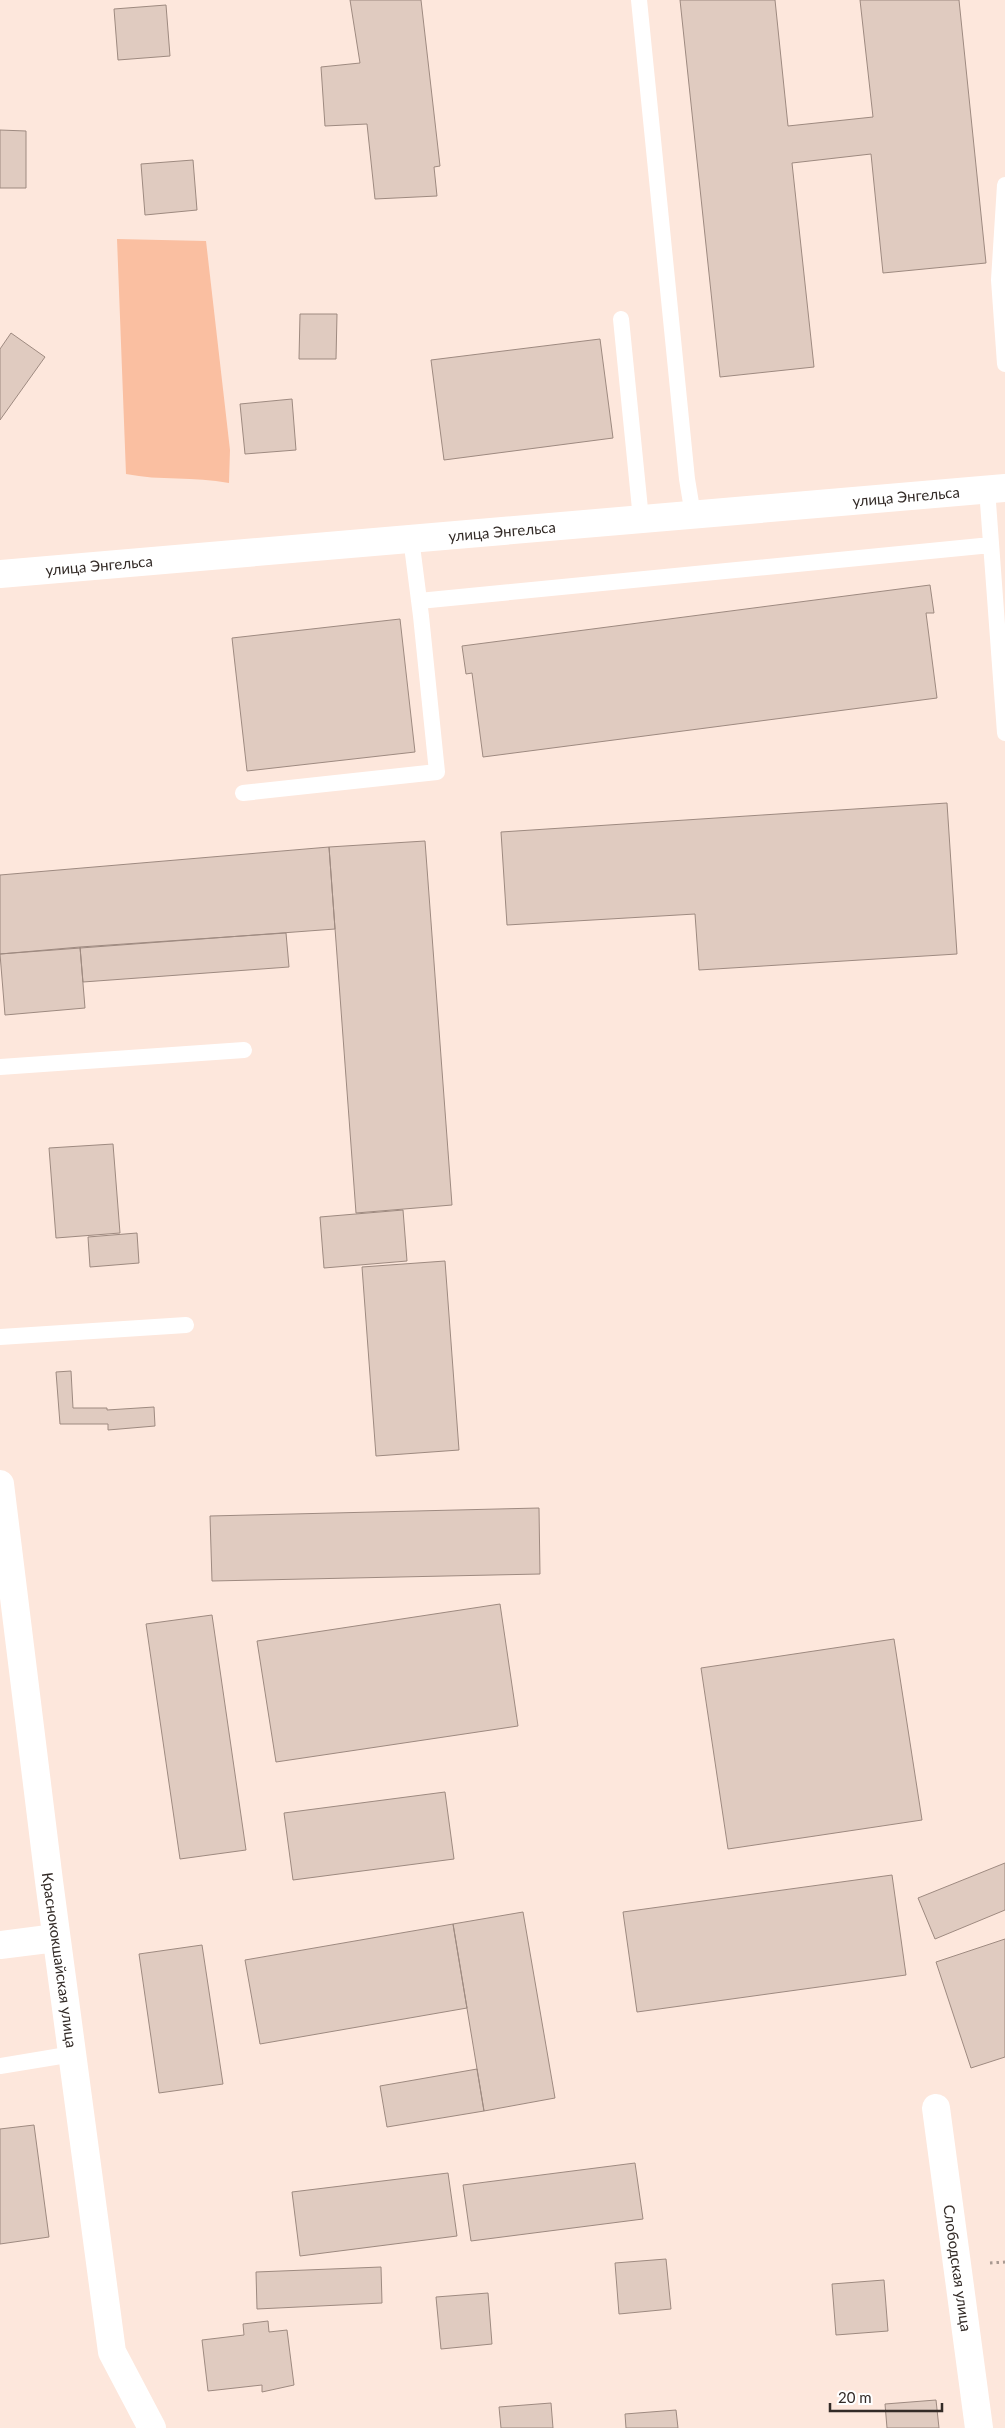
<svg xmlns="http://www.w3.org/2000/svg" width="1005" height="2428" viewBox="0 0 1005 2428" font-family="Lato,sans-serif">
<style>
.green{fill:#fabfa1}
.building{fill:#e0cbc0;stroke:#9e8a80}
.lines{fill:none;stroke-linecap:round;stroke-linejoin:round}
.path{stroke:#a99991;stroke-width:3;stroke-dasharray:2.5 4;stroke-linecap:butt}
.lane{stroke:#fff;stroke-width:16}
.street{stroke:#fff;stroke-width:28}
.labels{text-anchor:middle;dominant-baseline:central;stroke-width:4;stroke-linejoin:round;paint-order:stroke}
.street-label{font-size:15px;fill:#332b27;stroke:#fff}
</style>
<rect width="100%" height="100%" fill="#fde7dc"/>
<!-- green -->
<path class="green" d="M117,239L206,241L230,450L229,483C194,476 160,481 126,474Z"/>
<!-- building -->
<path class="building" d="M350,0H421L440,166L434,167L437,196L375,199L367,124L325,126L321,67L360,63Z
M680,0H775L788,126L873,117L860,0H959L986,263L883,273L871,154L792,163L814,367L720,377Z
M166,5L170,56L118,60L114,9Z
M0,130L26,131V188H0Z
M193,160L197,210L145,215L141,164Z
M300,314H337L336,359H299Z
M11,333L45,357L0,420V349Z
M600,339L613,438L444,460L431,360Z
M292,399L296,450L245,454L240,404Z
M930,585L934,613H926L937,698L483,757L472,673L466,674L462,646Z
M400,619L415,752L247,771L232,638Z
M947,803L957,954L699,970L695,914L507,925L501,832Z
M425,841L452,1205L356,1213L329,847Z
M329,847L335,929L0,954V875Z
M286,933L289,967L83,982L80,947Z
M80,947L85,1008L5,1015L0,954Z
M113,1144L120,1233L56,1238L49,1148Z
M403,1210L407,1261L324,1268L320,1217Z
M137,1233L139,1263L90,1267L88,1237Z
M445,1261L459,1450L376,1456L362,1267Z
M71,1371L73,1408H107V1410L154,1407L155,1426L108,1430V1424H60L56,1372Z
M539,1508L540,1574L212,1581L210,1516Z
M500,1604L518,1726L276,1762L257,1641Z
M212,1615L246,1850L180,1859L146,1624Z
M894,1639L922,1820L728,1849L701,1668Z
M445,1792L454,1859L293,1880L284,1813Z
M1005,1863V1910L935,1939L918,1898Z
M892,1875L906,1975L637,2012L623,1912Z
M523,1912L555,2098L484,2111L453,1924Z
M453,1924L467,2008L260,2044L245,1960Z
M1005,1939V2057L971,2068L936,1962Z
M202,1945L223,2084L159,2093L139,1954Z
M477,2069L484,2111L387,2127L380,2086Z
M34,2125L49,2237L0,2244V2129Z
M635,2163L643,2219L471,2241L463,2185Z
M448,2173L457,2236L300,2256L292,2192Z
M666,2259L671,2309L619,2314L615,2263Z
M381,2267L382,2303L257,2309L256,2272Z
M884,2280L888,2331L836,2335L832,2284Z
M488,2293L492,2344L441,2349L436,2297Z
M268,2321L269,2332L287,2330L294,2385L262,2392V2385L208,2391L202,2340L244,2335L243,2324Z
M936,2400L939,2428H887L885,2404Z
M551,2403L553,2428H501L499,2407Z
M676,2410L678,2428H626L625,2414Z"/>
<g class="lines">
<!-- path -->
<path class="path" d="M990,2263L1005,2262"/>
<!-- lane -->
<path class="lane" d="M639,0L687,479L693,515
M1005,185L999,280L1005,364
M621,319L641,519
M987,489L1005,733
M419,601L991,545
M243,793L437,772L421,616L411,538
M0,1067L244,1050
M0,1337L186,1325
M0,2066L73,2054"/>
<!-- street -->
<path class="street" d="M0,574L1005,488
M0,1484L49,1881L112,2352L152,2428
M0,1945L56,1938
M936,2108L979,2428"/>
</g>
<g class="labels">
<!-- street labels -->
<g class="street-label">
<text transform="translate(906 496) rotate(-5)">улица Энгельса</text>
<text transform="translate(502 531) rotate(-5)">улица Энгельса</text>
<text transform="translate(99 565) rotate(-5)">улица Энгельса</text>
<text transform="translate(60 1960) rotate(82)">Краснококшайская улица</text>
<text transform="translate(958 2268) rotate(82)">Слободская улица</text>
</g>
</g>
<!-- scale -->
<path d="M830 2403v8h112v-8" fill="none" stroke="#332b27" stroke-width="2.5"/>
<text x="838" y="2403" font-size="15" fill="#332b27" stroke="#ffffff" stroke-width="4" paint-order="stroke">20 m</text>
</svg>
